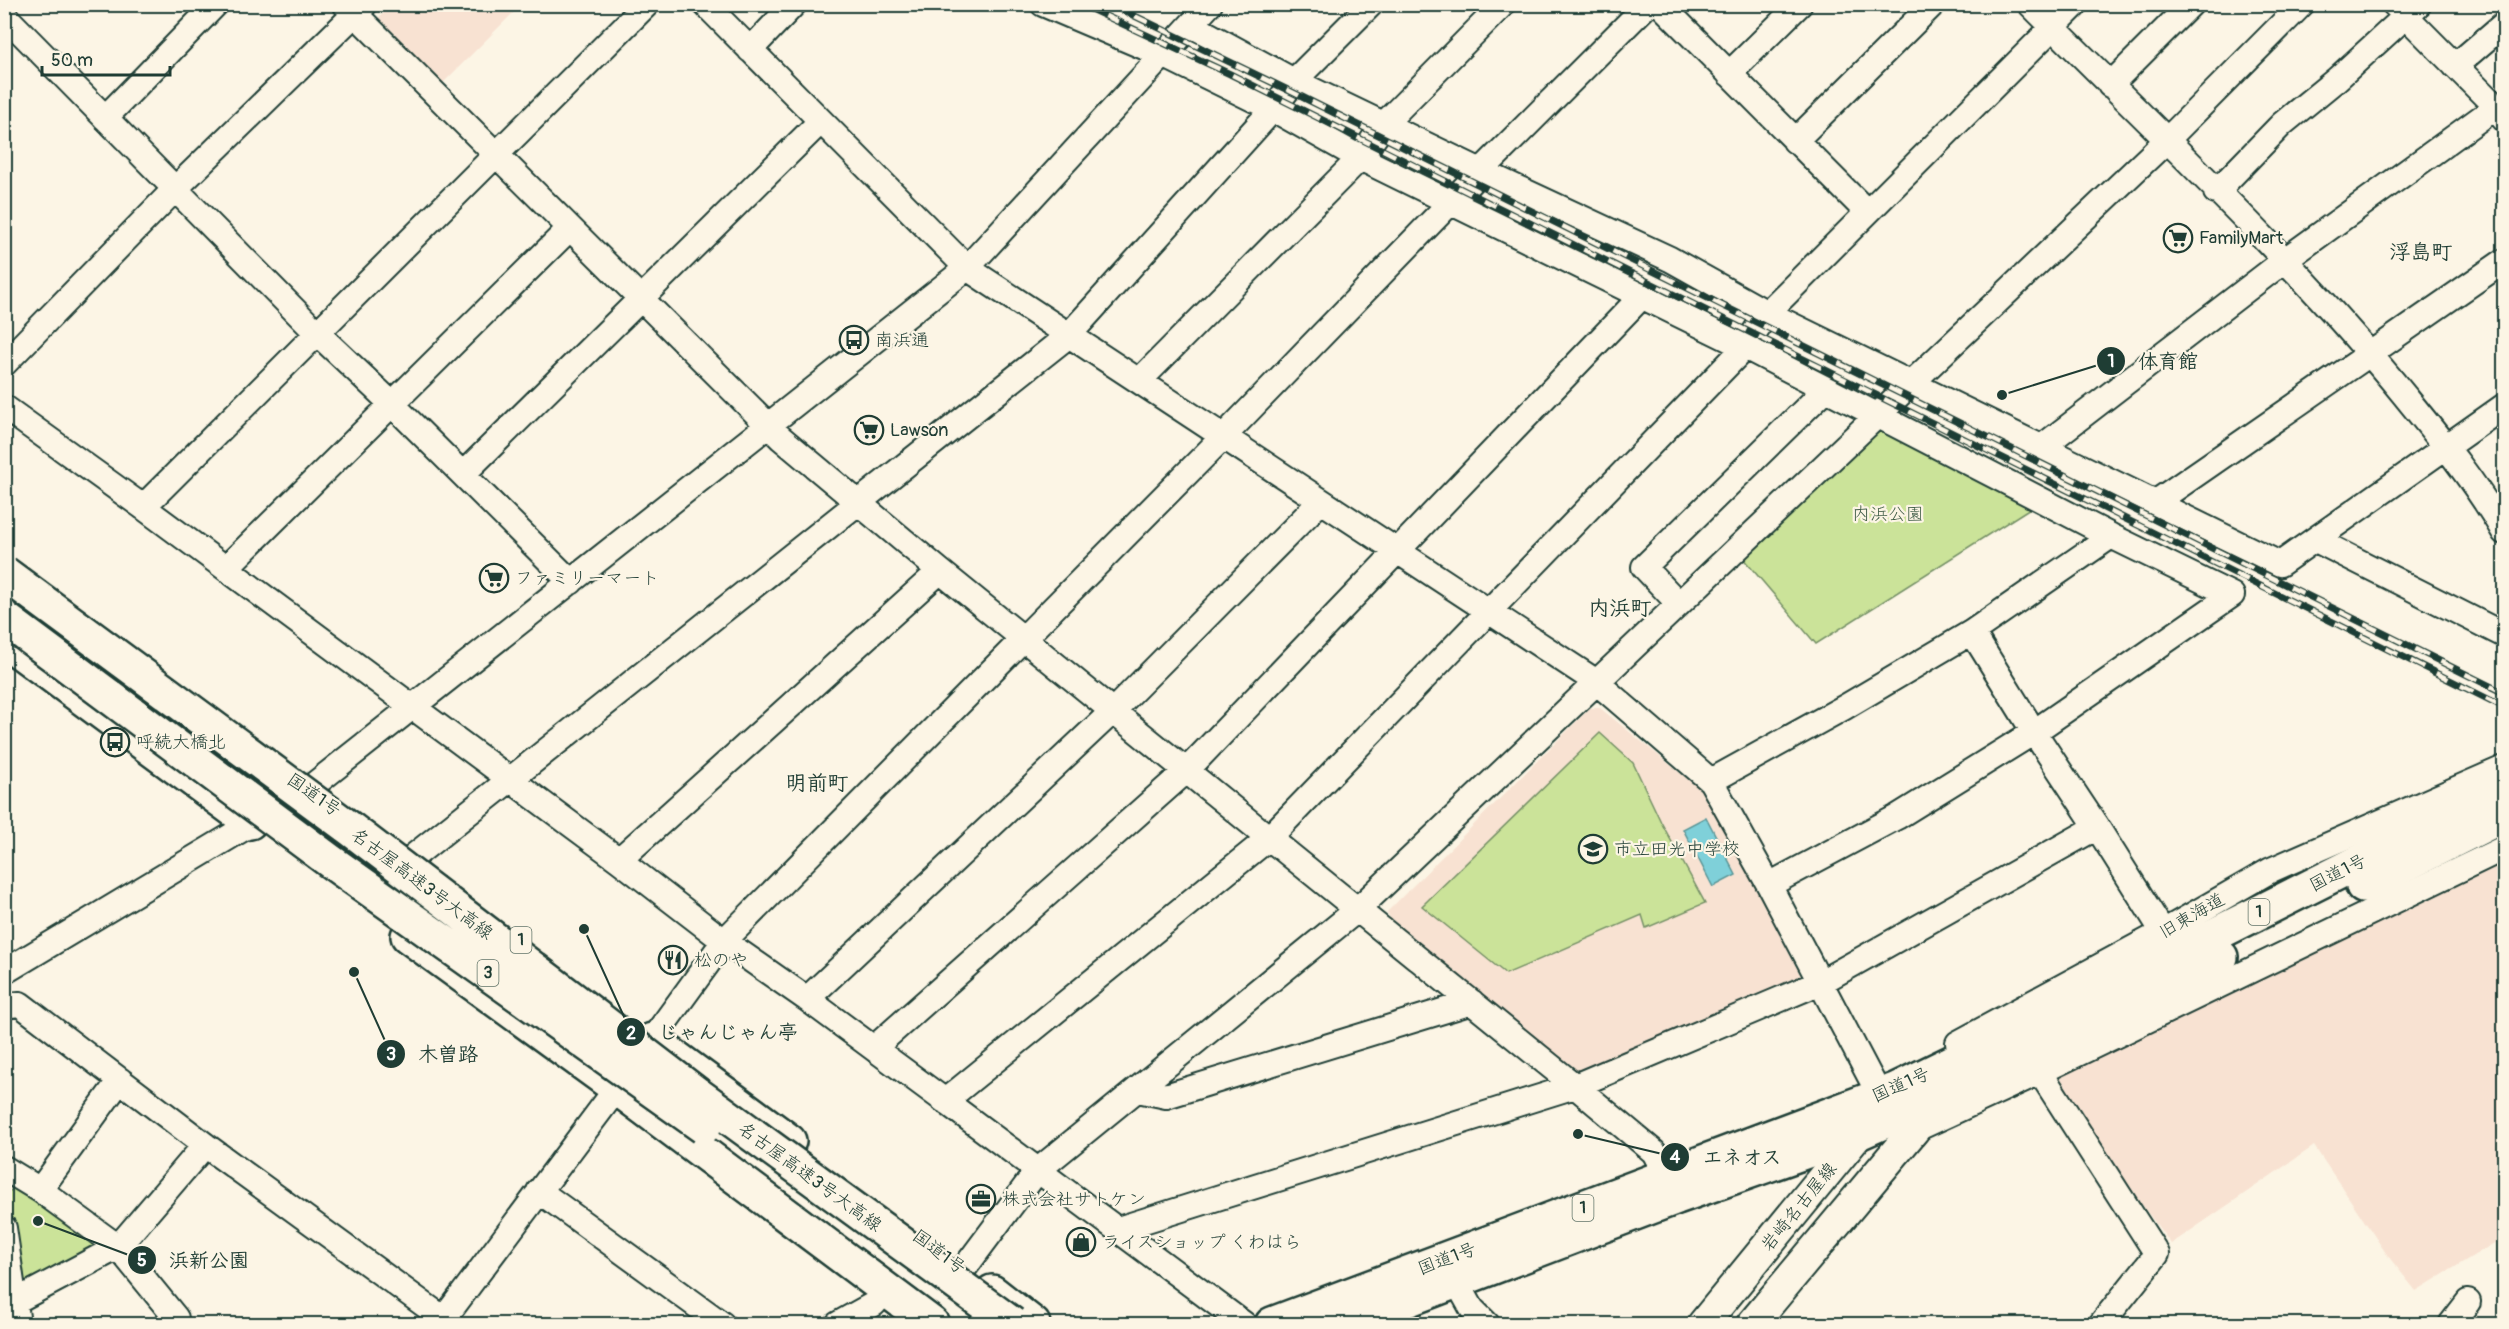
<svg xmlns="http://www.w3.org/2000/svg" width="2509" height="1329" viewBox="0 0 2509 1329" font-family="Pangolin,'Klee One',sans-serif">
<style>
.built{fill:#f8e2d2}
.green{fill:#cbe399;stroke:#759066;stroke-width:1.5}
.water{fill:#7fd0d9;stroke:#599597;stroke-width:1.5}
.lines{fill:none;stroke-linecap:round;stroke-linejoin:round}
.minor-casing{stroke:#1f3d34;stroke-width:28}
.major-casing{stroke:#1f3d34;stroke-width:34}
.highway-casing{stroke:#1f3d34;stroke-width:38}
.minor{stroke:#fcf5e5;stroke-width:24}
.major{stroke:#fcf5e5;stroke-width:30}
.highway{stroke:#fcf5e5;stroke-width:33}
.rail-casing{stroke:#1f3d34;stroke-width:7}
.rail{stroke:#fcf5e5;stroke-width:4.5;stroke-dasharray:14;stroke-linecap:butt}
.highway-bridge-casing{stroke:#1f3d34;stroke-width:38;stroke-linecap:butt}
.highway-bridge{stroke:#fcf5e5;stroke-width:33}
.labels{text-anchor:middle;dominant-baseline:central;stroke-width:4.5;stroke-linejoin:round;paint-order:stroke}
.shield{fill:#fcf5e5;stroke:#617469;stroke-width:1.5}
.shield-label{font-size:16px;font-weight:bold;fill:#1f3d34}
.poi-label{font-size:18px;fill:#1f3d34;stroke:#fcf5e5;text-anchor:start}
.park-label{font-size:18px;fill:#415e48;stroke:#fcf5e5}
.street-label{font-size:18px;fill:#1f3d34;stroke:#fcf5e5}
.quarter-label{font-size:21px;font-weight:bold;fill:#1f3d34;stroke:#fcf5e5}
.leader{fill:none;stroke:#1f3d34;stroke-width:2}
.callout-dot{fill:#1f3d34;stroke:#fcf5e5;stroke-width:2}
.mark-label{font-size:18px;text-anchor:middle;font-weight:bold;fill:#fff}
.callout-label{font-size:20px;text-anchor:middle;font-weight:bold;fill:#1f3d34;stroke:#fcf5e5;stroke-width:4.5;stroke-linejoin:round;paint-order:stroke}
</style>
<rect width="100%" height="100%" fill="#fcf5e5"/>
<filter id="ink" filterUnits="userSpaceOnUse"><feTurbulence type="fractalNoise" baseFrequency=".0167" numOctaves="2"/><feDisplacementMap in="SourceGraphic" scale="12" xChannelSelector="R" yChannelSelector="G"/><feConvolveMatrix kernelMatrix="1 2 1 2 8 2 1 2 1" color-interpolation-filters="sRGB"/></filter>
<g filter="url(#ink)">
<!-- built -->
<path class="built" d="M392,5H521L440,86L375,21Z
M1590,708H1600L1711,798L1802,978L1578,1073L1394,926L1387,912Z
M2504,863V1237L2416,1291L2388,1256L2314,1146L2171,1244L2057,1090L2058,1071L2475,873Z"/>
<!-- green -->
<path class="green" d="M1876,428L2035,505L1816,644L1741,556Z
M1600,733L1633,763L1661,822L1705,903L1646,928L1642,915L1506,974L1422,906Z
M16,1187L97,1244L95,1256L20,1286L7,1193Z"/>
<!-- water -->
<path class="water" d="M1706,817L1736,875L1713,887L1683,829Z"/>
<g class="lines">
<!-- minor casing -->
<g class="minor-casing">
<path id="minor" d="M345,4L781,438L940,571L1575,1086L1654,1152L1667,1176
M705,4L967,268L1595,681L1711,781L1769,885L1880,1096
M1043,4L1163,55L1273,109L1360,158L1745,347L2111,536L2232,595L2034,732L1897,817L1769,885
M1660,4L1867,212
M2030,4C2157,132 2291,256 2405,396C2440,439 2476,483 2504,532
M2394,4L2496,107L2504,119
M4,15L317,333L393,405L571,582
M1191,25L1294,81L1481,171L1670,259L1767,313L2280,564L2504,406
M750,50L794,4
M2455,66L2504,24
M1729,74L1800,4
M2110,85L2191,4
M105,118L216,4
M1795,141L1933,4
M2216,192L2282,124L2337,79L2419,4
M4,364L175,189L365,4
M1139,381L1360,158L1384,124L1503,4
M4,407L143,507L619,860L724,941L807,999L945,1101L1269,838L1745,347L1767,313L2076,4
M2043,446L2285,260L2496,107
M463,474L821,121
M2156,502L2504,261
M143,507L647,4
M2316,540L2504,635
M226,568L569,229
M1679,604L1644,567L1826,389
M1972,632L2034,732L2097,827L2163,932
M1711,781L1845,707L1972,632L2111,536
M409,860L1069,335L1273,109L1294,81L1371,4
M619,860L940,571
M4,972L306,791L967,268L1210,4
M807,999L1113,711L1321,501
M4,1008L10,1005L20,1004L205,1145L444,1319
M652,1040L724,941L1223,437L1481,171L1648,4
M1958,1043L2163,932L2271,870L2504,768
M874,1048L1186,771L1642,296
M2040,1072L2157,1254L2101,1324
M1138,1090L1166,1096L1472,1002
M945,1101L1244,1324
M1914,1130L2040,1072L2504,848
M4,1168L40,1190L118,1247L176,1318L175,1324
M40,1190L120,1080
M539,1191L722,1324
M4,1228L18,1324
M1118,1229L1575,1086L1821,982L2097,827
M963,1270L1037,1171L1357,910L2166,141L2302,4
M1457,1282L1472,1309L1487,1324
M14,1302L118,1247L205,1145
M440,1324L617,1088
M838,1324L874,1304L886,1290
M2451,1324L2468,1302"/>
</g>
<!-- major casing -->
<g class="major-casing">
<path id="major" d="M1703,1324L1866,1125
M1752,1324L1914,1130L1935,1099"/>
</g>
<!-- highway casing -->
<g class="highway-casing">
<path id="highway" d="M4,640L250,822
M2363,886L2504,815
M408,936L617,1088L932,1324
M652,1040L789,1141
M992,1292L1033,1324
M1272,1324L1895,1090L2210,937L2504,789
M1344,1324L1677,1197L1861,1132L1935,1099L2221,957"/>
</g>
<!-- minor -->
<use href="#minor" class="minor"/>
<!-- major -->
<use href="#major" class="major"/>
<!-- highway -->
<use href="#highway" class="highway"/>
<!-- rail casing -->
<g class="rail-casing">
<path id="rail" d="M1080,4L1230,74L2504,707
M1110,4L1294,93L2504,693"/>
</g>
<!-- rail -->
<use href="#rail" class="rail"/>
<!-- highway-bridge casing -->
<g class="highway-bridge-casing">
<path id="highway-bridge" d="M4,573L352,830L697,1094L1012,1324
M4,618L330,861L704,1127"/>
</g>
<!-- highway-bridge -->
<use href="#highway-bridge" class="highway-bridge"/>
</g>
</g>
<!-- icons -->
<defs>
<g id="supermarket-ring" transform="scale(1.5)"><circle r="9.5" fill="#fcf5e5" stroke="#1f3d34" stroke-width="1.5"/><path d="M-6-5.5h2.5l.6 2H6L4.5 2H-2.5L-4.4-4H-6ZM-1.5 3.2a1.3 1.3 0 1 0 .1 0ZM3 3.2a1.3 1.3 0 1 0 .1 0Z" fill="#1f3d34"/></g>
<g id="bus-ring" transform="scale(1.5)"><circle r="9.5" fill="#fcf5e5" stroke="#1f3d34" stroke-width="1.5"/><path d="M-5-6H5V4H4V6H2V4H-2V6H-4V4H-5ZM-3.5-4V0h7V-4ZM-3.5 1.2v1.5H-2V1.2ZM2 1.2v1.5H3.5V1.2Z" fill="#1f3d34"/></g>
<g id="school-ring" transform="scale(1.5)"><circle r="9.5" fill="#fcf5e5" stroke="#1f3d34" stroke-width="1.5"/><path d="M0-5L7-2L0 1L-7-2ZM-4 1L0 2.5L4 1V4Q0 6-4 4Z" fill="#1f3d34"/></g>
<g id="restaurant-ring" transform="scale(1.5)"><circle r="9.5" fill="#fcf5e5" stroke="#1f3d34" stroke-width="1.5"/><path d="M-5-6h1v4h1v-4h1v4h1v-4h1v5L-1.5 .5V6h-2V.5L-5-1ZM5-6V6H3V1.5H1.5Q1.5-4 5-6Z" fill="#1f3d34"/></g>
<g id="office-ring" transform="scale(1.5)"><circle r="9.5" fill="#fcf5e5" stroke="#1f3d34" stroke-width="1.5"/><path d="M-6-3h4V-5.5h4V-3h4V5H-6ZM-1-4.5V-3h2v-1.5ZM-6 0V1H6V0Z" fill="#1f3d34"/></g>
<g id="shop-ring" transform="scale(1.5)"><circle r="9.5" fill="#fcf5e5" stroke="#1f3d34" stroke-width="1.5"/><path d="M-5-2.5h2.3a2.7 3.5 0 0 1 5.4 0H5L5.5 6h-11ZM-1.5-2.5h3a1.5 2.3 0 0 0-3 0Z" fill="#1f3d34"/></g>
</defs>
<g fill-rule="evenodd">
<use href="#supermarket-ring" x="2178" y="238"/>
<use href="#bus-ring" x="854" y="340"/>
<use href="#supermarket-ring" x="869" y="430"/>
<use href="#supermarket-ring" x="494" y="578"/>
<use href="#bus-ring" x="115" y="742"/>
<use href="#school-ring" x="1593" y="849"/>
<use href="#restaurant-ring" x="673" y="960"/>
<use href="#office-ring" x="981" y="1199"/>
<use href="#shop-ring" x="1081" y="1242"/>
</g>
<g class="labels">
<!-- shield labels -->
<g class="shield">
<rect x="2248.5" y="899" width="21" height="26" rx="4.5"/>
<rect x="510.5" y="927" width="21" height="26" rx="4.5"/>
<rect x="477.5" y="960" width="21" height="26" rx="4.5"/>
<rect x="1572.5" y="1195" width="21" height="26" rx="4.5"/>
</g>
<g class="shield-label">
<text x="2259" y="912">1</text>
<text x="521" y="940">1</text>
<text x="488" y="973">3</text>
<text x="1583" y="1208">1</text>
</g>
<!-- poi labels -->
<g class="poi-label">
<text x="2199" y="238">FamilyMart</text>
<text x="875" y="340">南浜通</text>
<text x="890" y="430">Lawson</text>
<text x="515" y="578">ファミリーマート</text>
<text x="136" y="742">呼続大橋北</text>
<text x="1614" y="849">市立田光中学校</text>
<text x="694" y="960">松のや</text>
<text x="1002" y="1199">株式会社サトケン</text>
<text x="1102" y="1242">ライスショップ くわはら</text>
</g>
<!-- park labels -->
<g class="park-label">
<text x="1888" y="514">内浜公園</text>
</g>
<!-- street labels -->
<g class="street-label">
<text transform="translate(314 795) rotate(35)">国道1号</text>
<text transform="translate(2338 873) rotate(-27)">国道1号</text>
<text transform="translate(422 884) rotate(37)">名古屋高速3号大高線</text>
<text transform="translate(2192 916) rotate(-30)">旧東海道</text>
<text transform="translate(1901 1085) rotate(-24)">国道1号</text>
<text transform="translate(810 1177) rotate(36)">名古屋高速3号大高線</text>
<text transform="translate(1799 1207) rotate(-51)">岩崎名古屋線</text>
<text transform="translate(939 1252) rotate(37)">国道1号</text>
<text transform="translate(1447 1259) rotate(-21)">国道1号</text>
</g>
<!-- quarter labels -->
<g class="quarter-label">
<text x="2421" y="252">浮島町</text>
<text x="1620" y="608">内浜町</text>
<text x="817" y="783">明前町</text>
</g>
</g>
<!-- callouts -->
<path class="leader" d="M2002 395L2111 361M584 929L631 1032M354 972L391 1054M1578 1134L1675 1157M38 1221L142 1260"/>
<g class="callout-dot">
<circle cx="2002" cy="395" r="6"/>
<circle cx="584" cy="929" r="6"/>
<circle cx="354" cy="972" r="6"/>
<circle cx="1578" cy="1134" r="6"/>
<circle cx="38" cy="1221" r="6"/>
<circle cx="2111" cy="361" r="15"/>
<circle cx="631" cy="1032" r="15"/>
<circle cx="391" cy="1054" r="15"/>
<circle cx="1675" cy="1157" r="15"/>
<circle cx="142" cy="1260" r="15"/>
</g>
<g class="mark-label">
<text x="2111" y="367">1</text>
<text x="631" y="1039">2</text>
<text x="391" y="1060">3</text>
<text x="1675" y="1163">4</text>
<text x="142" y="1266">5</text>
</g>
<g class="callout-label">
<text x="2168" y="368">体育館</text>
<text x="728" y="1039">じゃんじゃん亭</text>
<text x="448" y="1061">木曽路</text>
<text x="1742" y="1164">エネオス</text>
<text x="209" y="1267">浜新公園</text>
</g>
<!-- margin -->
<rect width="2509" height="1329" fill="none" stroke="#fcf5e5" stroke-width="24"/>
<rect x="12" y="12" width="2485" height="1305" fill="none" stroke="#1f3d34" stroke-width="2" filter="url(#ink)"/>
<!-- scale -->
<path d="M42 66v9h128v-9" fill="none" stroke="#1f3d34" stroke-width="3"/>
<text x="51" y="66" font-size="18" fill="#1f3d34" stroke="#fcf5e5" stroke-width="4.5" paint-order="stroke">50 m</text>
</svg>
